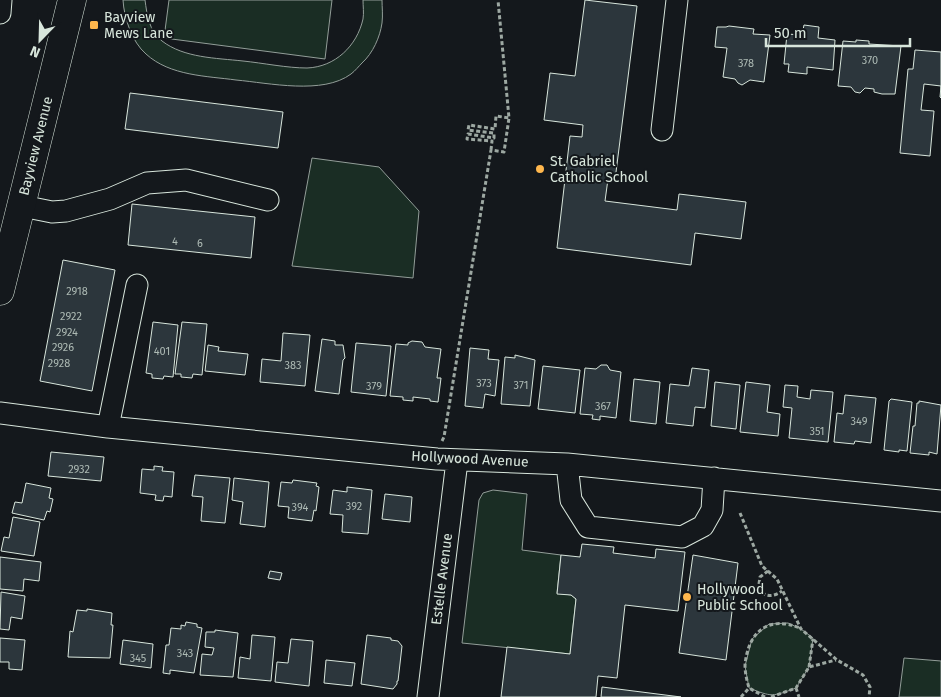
<svg xmlns="http://www.w3.org/2000/svg" width="941" height="697" viewBox="0 0 941 697" font-family="'Fira Sans',sans-serif">
<style>
.green{fill:#1a2d24;stroke:#939e99}
.building{fill:#2c363c;stroke:#d8e6dc}
.lines{fill:none;stroke-linecap:round;stroke-linejoin:round}
.minor-casing{stroke:#d8e6dc;stroke-width:23}
.major-casing{stroke:#d8e6dc;stroke-width:29}
.path{stroke:#9da8a2;stroke-width:3;stroke-dasharray:4 2.5;stroke-linecap:butt}
.minor{stroke:#14181c;stroke-width:21}
.major{stroke:#14181c;stroke-width:28}
.poi-dot{fill:#ffb74d;stroke:#14181c;stroke-width:2}
.labels{text-anchor:middle;dominant-baseline:central;stroke-width:4;stroke-linejoin:round;paint-order:stroke}
.number-label{font-size:11px;fill:#adbab4}
.poi-label{font-size:14px;fill:#d8e6dc;stroke:#14181c;text-anchor:start}
.street-label{font-size:14px;fill:#d8e6dc;stroke:#14181c}
</style>
<rect width="100%" height="100%" fill="#14181c"/>
<!-- green -->
<path class="green" d="M123,0H145C147,15 149,31 162,41C184,58 216,58 243,61C263,63 287,68 307,68C335,67 357,46 363,19C364,13 363,6 363,0H382C382,7 383,15 382,23C380,37 373,53 362,63C359,66 355,71 351,74C323,95 269,83 236,80C207,76 170,76 146,54C132,42 124,18 123,0Z
M169,0H332L325,59L164,38Z
M312,158L379,167L419,211L413,278L292,266Z
M493,490L527,494L522,550L561,555L557,593L571,595L576,599L570,654L462,643L479,500L483,493Z
M788,623L801,629L813,638L809,667L796,688C772,697 772,697 749,688L745,666L752,639L769,624Z
M904,658L941,661V697H899Z"/>
<!-- building -->
<path class="building" d="M585,0L637,6L615,180L608,179L605,201L677,210L679,194L746,202L741,239L695,233L691,265L557,248L570,136L582,137L583,125L544,120L550,73L575,76Z
M804,25L819,27L818,38L835,40L833,70L807,67V74L788,72L789,64H784L787,34L802,35Z
M729,26L754,29L753,34L770,35L764,82L750,80L742,85L738,83L735,79L723,77L727,48L715,47L717,27H726Z
M856,40L869,41V44L901,46L895,94H882L874,92V89L865,88L860,93L855,92L851,87L838,86L843,41L856,42Z
M915,50L941,52V98L940,97L941,86L924,84L921,110L934,111L930,156L900,153L908,69H913Z
M130,93L283,112L278,148L125,129Z
M132,204L255,217L251,258L128,245Z
M63,260L115,270L92,391L40,381Z
M153,322L178,325L173,377L164,376L163,379L152,378V374L146,373Z
M182,322L207,324L202,375L193,374L192,378L181,377V374H175Z
M283,333L310,335L305,386L260,382L262,359L281,361Z
M322,339L335,341V345H343L345,358L343,360L339,394L315,391Z
M412,341L422,342L425,347L441,349L437,378H441L438,402L430,401V399L413,397V401L403,400V397L390,396L396,344L408,345V343Z
M356,343L391,346L386,396L351,392Z
M208,345L219,347L218,351L248,354L245,375L205,371Z
M470,348L489,350L488,359L499,360L495,396L485,394L483,408L465,406Z
M515,355L535,360L530,406L501,404L505,357L515,358Z
M601,365H607L610,370L621,372L616,418L600,416V420L592,419L593,415L580,414L585,368L596,369Z
M543,366L580,370L575,413L538,409Z
M692,368L709,370L705,408L695,407L693,426L666,423L670,384L689,386Z
M634,379L660,382L656,424L630,421Z
M715,382L740,385L736,429L711,426Z
M746,382L770,385L767,412L780,414L778,436L740,432Z
M785,385L798,386L797,397L810,399L811,390L833,392L828,442L789,438L792,408L783,407Z
M845,395L876,398L871,443L855,441L854,444L834,442L837,413L843,414Z
M891,399L912,402L907,451L899,450V452L884,450L889,401Z
M919,401L941,405L937,454L929,452V455L910,453L913,426H915L917,403H919Z
M51,452L104,457L101,481L48,476Z
M154,466L163,467L162,471L174,472L172,497L164,496L163,501L155,500L156,495L140,493L142,469L154,470Z
M195,475L230,478L225,523L201,521L203,497L192,496Z
M234,478L269,482L265,527L240,524L243,502L232,500Z
M293,480L317,483L316,486L319,487L316,511L314,510L312,521L288,518L289,507L278,506L281,482L292,483Z
M26,483L51,488L49,498L53,499L50,512L47,511L44,520L12,513L15,502L22,503Z
M347,487L372,490L368,534L342,532L343,515L330,514L333,490L347,492Z
M385,494L412,497L410,522L382,519Z
M13,517L40,522L34,556L1,551L4,537L9,538Z
M582,544L614,547L613,553L655,558L656,549L685,552L678,611L625,605L617,678L598,676L596,697H501L507,647L570,654L576,599L571,595L557,594L561,555L580,557Z
M693,555L738,563L726,660L679,653Z
M0,557L41,562L39,581L24,579L23,591L0,589Z
M270,571L282,573L280,580L268,578Z
M1,592L25,596L22,619L11,617L9,630L0,629Z
M87,609L112,613L111,625H113L110,658L68,657L70,631L73,632L77,610L87,611Z
M186,622L197,624V627L202,628L194,673L170,670V674L163,673L166,645H169L171,628L181,629V625L185,626Z
M215,630L238,633L233,677L200,675L202,654L212,655L214,648L205,647L206,632H215Z
M252,635L275,637L271,681L238,678L240,657L250,659Z
M367,635L391,638V640L398,641L402,646L398,681H397V684L393,689L361,684Z
M0,638L25,640L22,670L9,669V662H0Z
M291,639L313,641L309,686L275,682L277,662L288,663Z
M123,640L153,644L151,668L120,664Z
M326,660L355,663L352,686L324,683Z
M602,687L681,697H601Z"/>
<g class="lines">
<!-- minor casing -->
<g class="minor-casing">
<path id="minor" d="M0,13L1,0
M662,130L677,0
M22,206L52,212L66,211L110,199L147,183L186,180L268,200
M0,413L108,427L437,459L567,464L941,501
M108,427L137,285
M567,464L571,500L588,527L682,537L703,526L712,510L714,478
M428,697L457,461"/>
</g>
<!-- major casing -->
<g class="major-casing">
<path id="major" d="M0,291L72,0"/>
</g>
<!-- path -->
<path class="path" d="M491,150L492,141L467,139L468,134L494,138V133L468,130L469,125L495,129L496,116L509,118
M442,441L444,437L491,150L504,152L509,118L498,0
M740,513L762,566L777,579L801,629L837,660L863,675L870,687L869,697
M768,571L760,577L759,584L762,593C769,597 775,596 782,591
M809,667L813,639
M796,688L799,697
M741,697L749,688
M765,697L749,688C747,681 745,673 745,665C748,632 768,615 800,628
M771,697L796,688L809,667L836,660"/>
<!-- minor -->
<use href="#minor" class="minor"/>
<!-- major -->
<use href="#major" class="major"/>
</g>
<!-- markers -->
<g class="poi-dot">
<rect x="89" y="20" width="10" height="10" rx="2.5"/>
<circle cx="540" cy="169" r="5"/>
<circle cx="687" cy="597" r="5"/>
</g>
<g class="labels">
<!-- number labels -->
<g class="number-label">
<text x="870" y="60">370</text>
<text x="746" y="63">378</text>
<text x="175" y="241">4</text>
<text x="200" y="243">6</text>
<text x="77" y="291">2918</text>
<text x="71" y="316">2922</text>
<text x="67" y="332">2924</text>
<text x="63" y="347">2926</text>
<text x="162" y="351">401</text>
<text x="59" y="363">2928</text>
<text x="293" y="365">383</text>
<text x="484" y="383">373</text>
<text x="521" y="385">371</text>
<text x="374" y="386">379</text>
<text x="603" y="406">367</text>
<text x="859" y="421">349</text>
<text x="817" y="431">351</text>
<text x="79" y="469">2932</text>
<text x="354" y="506">392</text>
<text x="300" y="507">394</text>
<text x="185" y="653">343</text>
<text x="138" y="658">345</text>
</g>
<!-- poi labels -->
<g class="poi-label">
<text x="104" y="17">Bayview<tspan x="104" dy="16">Mews Lane</tspan></text>
<text x="550" y="161">St. Gabriel<tspan x="550" dy="16">Catholic School</tspan></text>
<text x="697" y="589">Hollywood<tspan x="697" dy="16">Public School</tspan></text>
</g>
<!-- street labels -->
<g class="street-label">
<text transform="translate(36 146) rotate(-76)">Bayview Avenue</text>
<text transform="translate(470 459) rotate(3)">Hollywood Avenue</text>
<text transform="translate(442 579) rotate(-83)">Estelle Avenue</text>
</g>
</g>
<!-- north arrow -->
<g transform="translate(40 40) rotate(203)" stroke="#14181c" stroke-width="4" paint-order="stroke">
<path d="M0-4L9 19L0 12L-9 19Z" fill="#d8e6dc"/>
<text y="-8" font-size="14" font-weight="bold" text-anchor="middle" fill="#d8e6dc">N</text>
</g>
<!-- scale -->
<path d="M766 38v8h144v-8" fill="none" stroke="#d8e6dc" stroke-width="2.5"/>
<text x="774" y="38" font-size="15" fill="#d8e6dc" stroke="#14181c" stroke-width="4" paint-order="stroke">50 m</text>
</svg>
